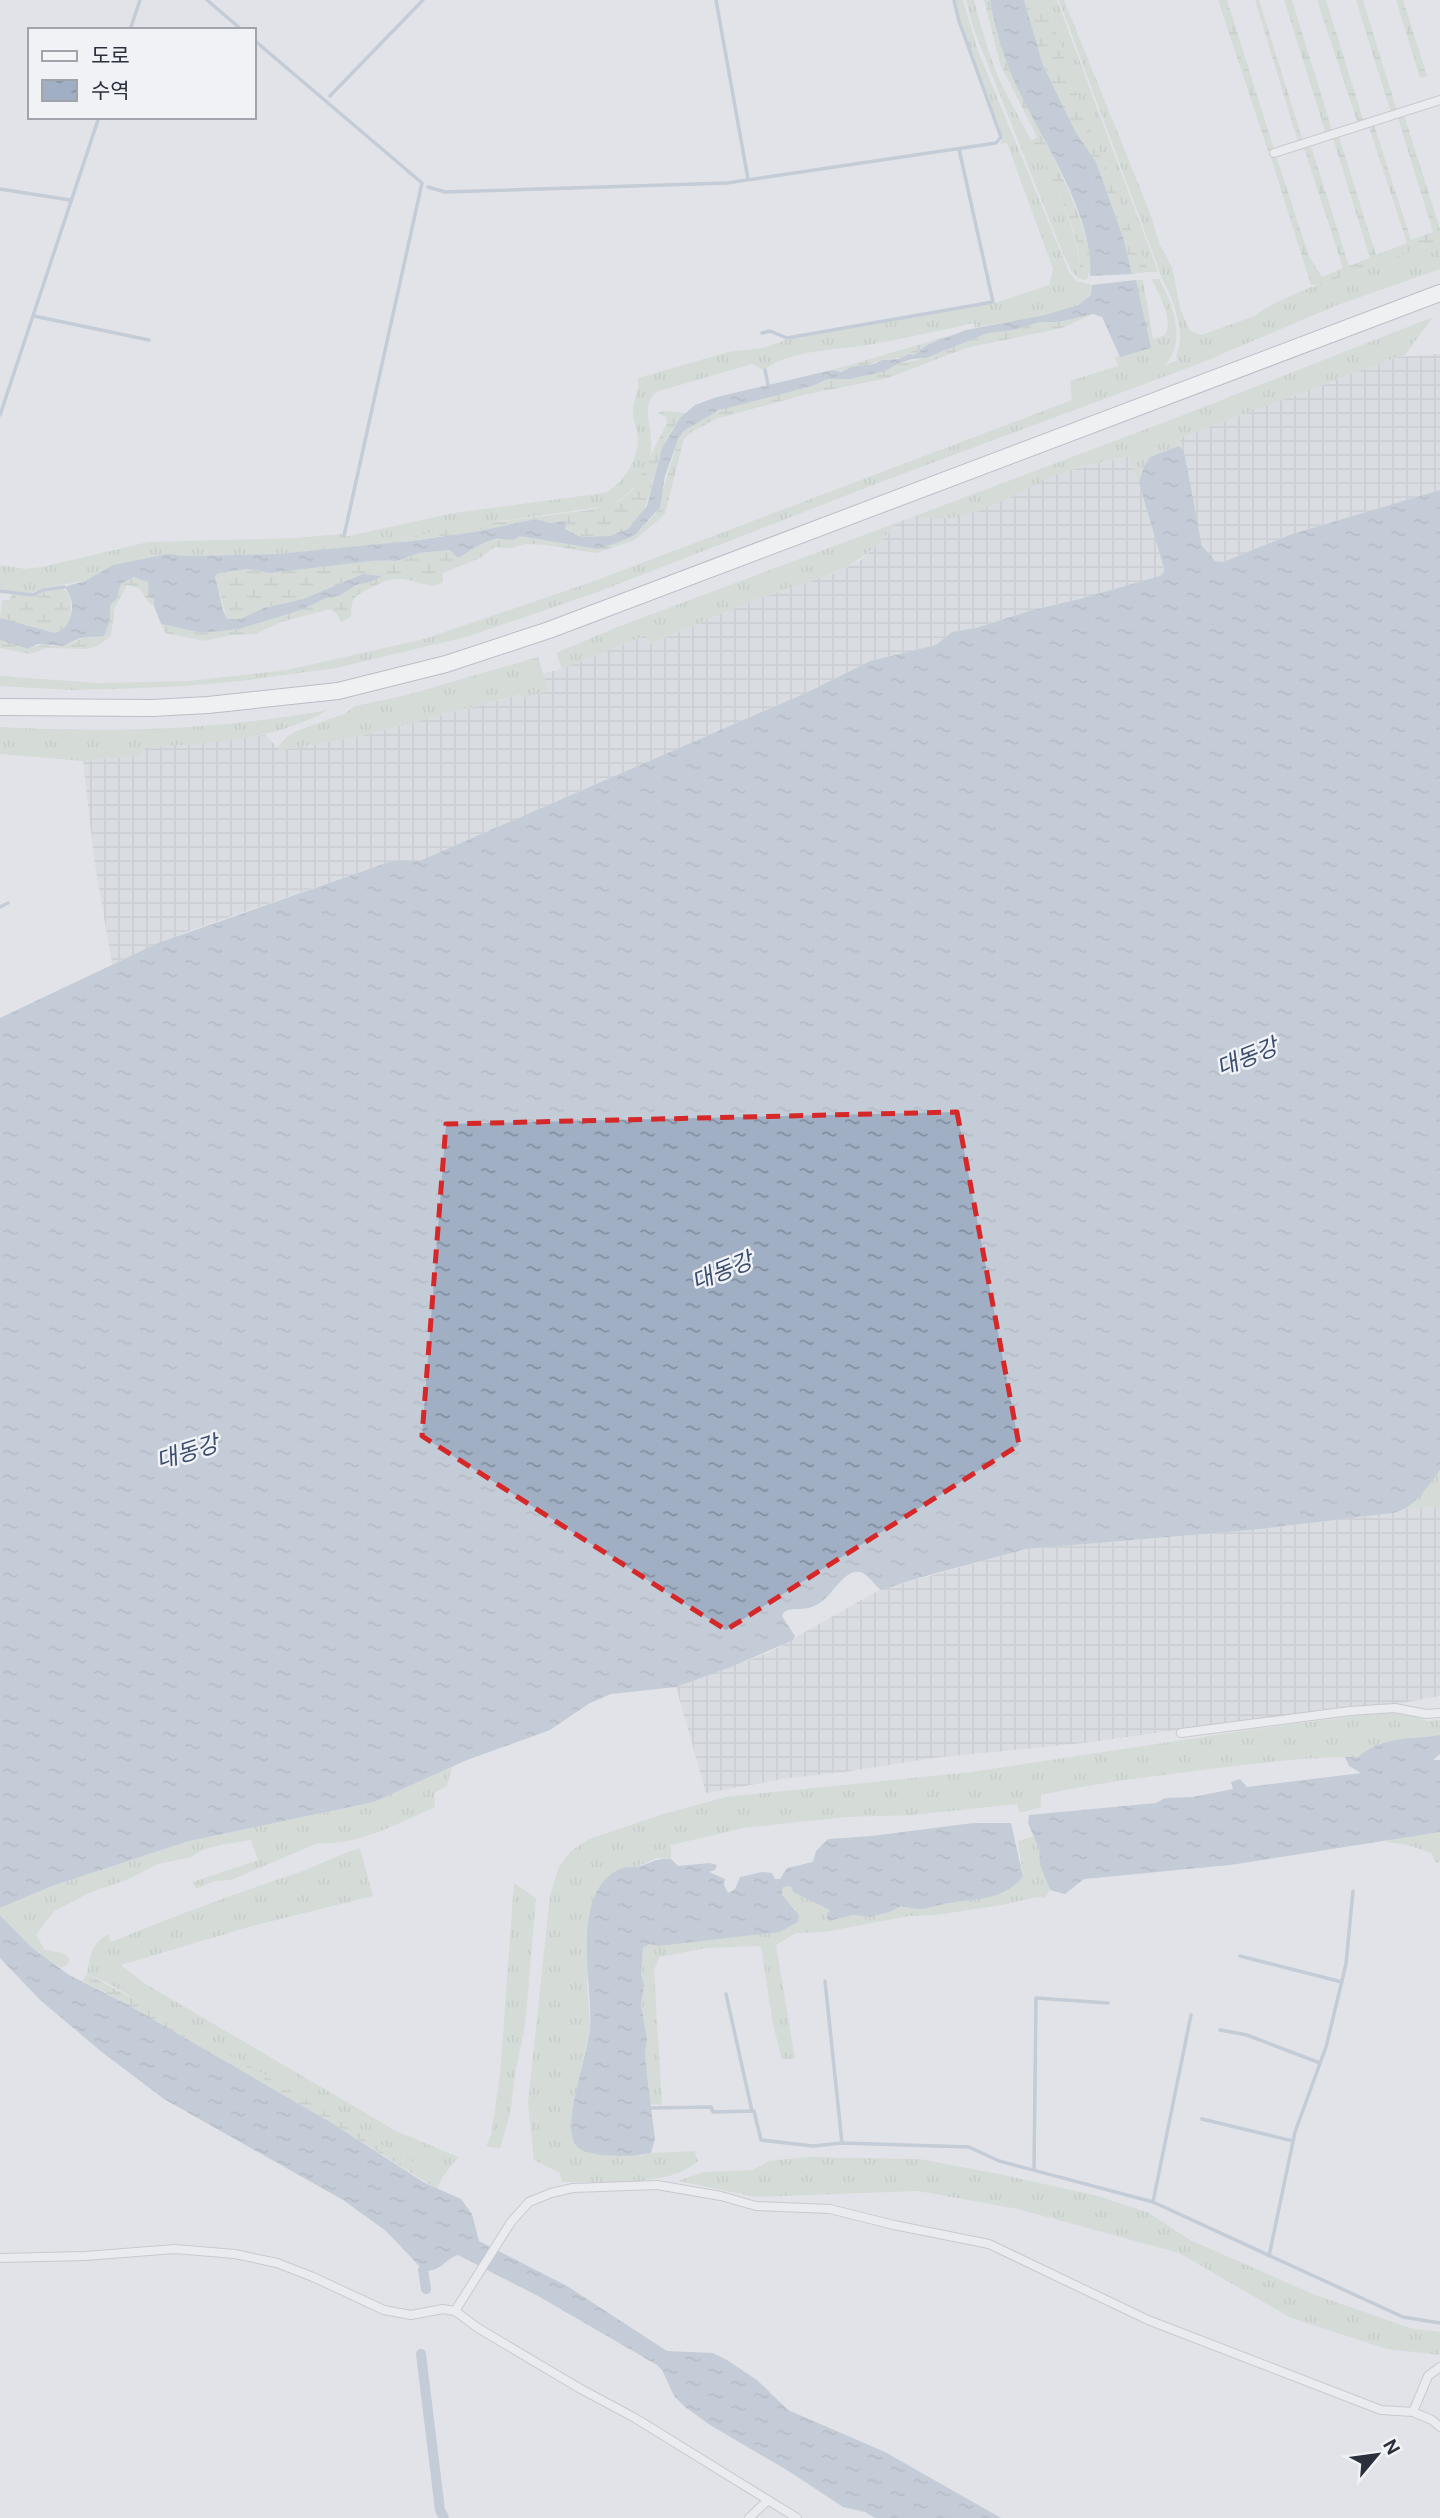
<svg xmlns="http://www.w3.org/2000/svg" width="1440" height="2518" viewBox="0 0 1440 2518" font-family="'DM Sans','Noto Sans KR',sans-serif">
<style>
.industrial{fill:url(#industrial-grid)}
.grass{fill:url(#grass-tufts)}
.wetland{fill:url(#wetland-marsh)}
.water{fill:url(#water-ripples)}
.lines{fill:none;stroke-linecap:round;stroke-linejoin:round}
.stream{stroke:#a0afc4;stroke-width:3.5}
.canal{stroke:#a0afc4;stroke-width:10}
.street-casing{stroke:#a7aab1;stroke-width:10}
.highway-casing{stroke:#8a909d;stroke-width:18}
.street{stroke:#f3f4f6;stroke-width:8}
.highway{stroke:#fff;stroke-width:16}
.marked{fill:none;stroke:#d62828;stroke-width:5;stroke-dasharray:14 9;stroke-linejoin:round}
.labels{text-anchor:middle;dominant-baseline:central;stroke-width:5;stroke-linejoin:round;paint-order:stroke}
.water-label{font-size:23px;font-style:italic;fill:#3a4d6d;stroke:#f0f2f5}
</style>
<defs>
<pattern id="industrial-grid" width="8" height="8" patternUnits="userSpaceOnUse" patternTransform="scale(1.75)"><rect width="8" height="8" fill="#cfd2d9"/><path d="M0 4h8M4 0v8" fill="none" stroke="#b2b5bb"/></pattern>
<pattern id="grass-tufts" width="24" height="20" patternUnits="userSpaceOnUse" patternTransform="scale(1.75)"><rect width="24" height="20" fill="#c5d1c3"/><path d="M3 7l-1-3M5 7V3M7 7l1-3M15 17l-1-3M17 17v-4M19 17l1-3" fill="none" stroke="#a9b4a8"/></pattern>
<pattern id="wetland-marsh" width="20" height="14" patternUnits="userSpaceOnUse" patternTransform="scale(1.75)"><rect width="20" height="14" fill="#c5d1c3"/><path d="M1 5h8M5 5V1M11 12h8M15 12V8" fill="none" stroke="#a9b4a8"/></pattern>
<pattern id="water-ripples" width="26" height="14" patternUnits="userSpaceOnUse" patternTransform="scale(1.75)"><rect width="26" height="14" fill="#a0afc4"/><path d="M2 4q2-2 4 0t4 0M15 11q2-2 4 0t4 0" fill="none" stroke="#838fa0"/></pattern>
</defs>
<rect width="100%" height="100%" fill="#e1e3e8"/>
<!-- industrial -->
<path class="industrial" d="M1440,354V490L1292,534L1223,562L1215,561L1208,554L1202,546L1184,451L1179,446L1180,438L1397,357Z
M1129,456L1139,483L1164,568V572L1160,576L1079,599L1029,611L976,628L952,632L936,645L870,661L810,691L424,859L412,864L399,860L392,861L186,932L112,964L94,858L83,761L141,755L145,748L265,735L280,750L358,737L522,694L523,698L548,691L543,673L562,669L646,635L650,644L757,599L834,573L860,561L887,535L896,523L915,516L928,519L1001,501L1062,472Z
M1440,1507V1696L1402,1703L1333,1708L1092,1742L933,1758L851,1771L783,1779L706,1793L676,1687L770,1652L879,1590L1026,1549L1251,1530L1393,1513L1407,1508Z"/>
<!-- grass -->
<path class="grass" d="M956,0H963L978,51L1069,272L1076,281L1092,285L1091,295C1072,316 1005,321 975,328L974,323C940,330 907,338 873,344C839,351 793,348 764,370L752,364L656,392C642,406 650,420 651,438C654,468 634,496 607,506L460,527L361,547L277,554L187,556L168,554L94,576L85,581L47,587L31,593L0,589V565L25,569L42,567L148,542L296,538L342,534L344,537L454,513L604,493C622,486 639,458 638,438C637,429 633,420 633,411C633,399 640,390 638,378L728,352L763,348L786,340L995,303L1049,285L1053,269L1007,143L1000,144L1003,137L960,20Z
M966,0H974C980,24 987,48 996,72C1017,122 1089,227 1078,278L1071,271L1059,244L973,27Z
M1045,0H1057L1158,272H1149L1082,109Z
M1059,0H1064L1150,213L1160,245L1172,267L1181,311L1190,331L1201,335L1255,316C1260,309 1311,285 1320,285L1440,240V269L1335,306L1201,363L881,482L595,593L466,637L336,668L241,681L186,686L116,689L68,690L0,686V676L98,683L189,681L287,670L424,639L589,583L1072,400L1070,381L1118,366L1115,357L1150,348L1136,280H1143L1153,339L1165,335C1174,319 1159,295 1152,279H1159C1173,304 1187,341 1165,365L1178,360L1176,356C1187,333 1173,299 1162,278Z
M1433,317L1404,356L1397,357L1180,438L1179,446L1150,457L1139,483L1128,456C1106,462 1080,465 1059,474C1016,492 964,530 915,516L1173,419Z
M896,523C858,576 811,578 755,600C720,614 685,629 650,644L646,635L562,669L556,653L615,628Z
M538,657L548,691L523,698L521,694L358,737L280,750L276,748L289,735L299,730L344,714L355,706L407,695Z
M328,710C272,742 208,742 145,748L141,755L83,761L0,754V727C114,733 215,730 328,710Z
M1440,1470V1507L1407,1508Z
M1403,1712L1427,1721L1440,1720V1735C1409,1740 1384,1735 1358,1757C1306,1756 1254,1764 1202,1770C1148,1777 1094,1783 1041,1795V1807L1020,1813L1017,1804L913,1815L846,1817L744,1828L671,1845V1859L657,1858L635,1867L589,1959L587,1984L590,2029L576,2092L572,2138L641,2156L651,2153L694,2151L698,2161C670,2188 599,2181 562,2182L560,2173L534,2160L528,2103L550,1895L559,1867L571,1851L589,1839L660,1815L726,1797L971,1772L1255,1729L1378,1713Z
M452,1767L447,1786L434,1793L435,1807C399,1823 357,1846 318,1843L231,1880L215,1881L196,1889L193,1882L258,1860L251,1840L220,1845L202,1850L191,1857L158,1864L129,1879L91,1892L54,1911L36,1935L45,1950L64,1953L69,1958V1963L61,1968L30,1946L0,1915V1908L52,1886L189,1841L374,1802Z
M1440,1832V1862L1436,1863L1431,1853L1408,1845L1387,1842L1389,1839Z
M1034,1836L1039,1849L1040,1865L1050,1890L1045,1898L1037,1897L1002,1905L936,1915L909,1916L824,1932L796,1933L776,1945L795,2059H782L773,2025L761,1946L706,1948L660,1957L654,1969L662,2105L650,2104L645,2054L647,2039L641,2005L644,1985L641,1974L642,1949L649,1944L779,1932L796,1909L786,1903L782,1894L783,1887L791,1886L793,1892L831,1910L829,1921L853,1915L871,1917L890,1912L901,1906C925,1912 927,1907 949,1903C978,1898 1002,1902 1023,1877L1018,1841Z
M360,1848L373,1896L252,1926L121,1965L144,1983L396,2131L458,2157L442,2178L358,2132L106,1982L87,1974C90,1955 90,1946 108,1934L111,1942C171,1917 232,1895 294,1874C316,1867 337,1855 360,1848Z
M514,1883L536,1898L525,2026L516,2069L510,2114L500,2149L486,2146L491,2135L500,2075Z
M808,2157L919,2159L1004,2175L1098,2196L1149,2213L1190,2240L1313,2294L1410,2328L1440,2332V2355L1387,2349L1291,2318L1179,2253L1018,2209L918,2191L756,2197L678,2181L704,2172L752,2170L769,2161Z"/>
<!-- wetland -->
<path class="wetland" d="M984,0H990C995,25 1001,49 1011,72C1025,108 1111,250 1086,280L1078,278C1087,236 1049,178 1031,141L1037,137L1000,64Z
M1024,0H1045L1082,109L1149,272L1132,274L1123,237L1096,162L1075,131L1043,65Z
M1218,0H1227L1274,149L1268,151Z
M1255,0H1259L1303,141L1298,142Z
M1284,0H1292L1333,133L1326,134Z
M1317,0H1326L1364,122L1358,124Z
M1356,0H1363L1397,111L1391,113Z
M1396,0H1403L1427,76L1420,78Z
M1404,115L1440,229V240L1320,285H1311L1271,158L1276,156L1309,256L1322,277L1343,268L1304,148L1311,146L1349,266L1370,258L1333,138L1339,137L1376,255L1407,243L1369,127L1374,125L1411,240L1433,232L1398,118Z
M1093,314L1062,328L966,348L888,378L803,395L716,419L695,430L684,438L665,514L635,540L596,553L547,545L526,544L511,548L495,547L480,558L443,573V582C429,592 413,577 395,579C385,580 379,584 370,588C352,598 352,597 351,617L341,622L337,614L330,609L281,622L256,634L232,635L204,641L165,633L161,624L202,633L239,629L301,610L326,598L339,596L356,585L371,582L381,576L363,574L303,599L264,608L240,619H227L215,576L218,573L246,569L271,573L380,560L396,561L419,553L450,550L458,558C471,551 481,543 496,540C504,538 510,540 519,536L597,549L640,530L656,513L679,437L685,430L703,418L727,407L812,386L828,379L926,358L988,333L1014,330L1040,322H1059Z
M956,334L922,348L914,355L909,354C900,361 892,357 882,360C866,365 848,373 832,370Z
M663,411L686,413C676,422 667,436 662,450C648,486 652,533 602,537C587,538 577,537 565,528L567,521L550,523L536,519L474,532L361,547L460,527L590,510L620,501L634,489L667,423L666,417L658,413Z
M134,577L148,582L149,597L154,599V606L149,603L139,588L127,585L115,607L111,636L99,645L88,649L46,648L30,654L0,648V640L28,649C45,641 52,649 66,645C77,642 81,636 93,638L110,609V605L116,600L121,584Z
M62,589L69,592C73,608 73,629 55,633L0,618L2,600H10L12,594C31,598 44,591 62,589Z
M87,1974L193,2031L358,2132L442,2178L437,2189L330,2122L130,2006L82,1981Z"/>
<!-- water -->
<path class="water" d="M990,0H1024L1043,65L1075,131L1096,162L1123,237L1132,274L1090,276C1095,217 1042,140 1017,87C1004,59 995,30 990,0Z
M1136,280L1151,348L1120,357L1102,317L1093,314L1059,322H1040L1014,330L988,333L926,358L912,359L897,364L885,371L850,379H828L812,386L719,410L685,430L679,437L665,476L660,507L635,535L616,543L597,549L519,536L514,540C508,540 502,538 496,539C482,542 471,551 458,558L450,550L419,553L396,561L380,560L271,573L246,569L218,573L215,576L223,610L227,619H240L264,608L303,599L363,574L382,576L371,582L356,585L339,596L326,598L301,610L239,629L202,633L161,624L154,606V599L149,597L148,582L134,577L121,584L116,600L110,605V620L104,636L80,638L63,646L38,644L28,649L0,640V618L55,633C73,629 78,599 64,587L85,581L113,565L168,554L187,556L277,554L411,541L474,532L536,519L550,523L567,521L565,529L579,536L587,537L610,536L628,529L647,506L662,448L680,418L695,405L717,397L832,370L841,372L851,367L874,364L882,360L899,359L909,354L914,355L927,345L966,330L1045,315L1078,305L1091,295L1092,285Z
M1179,446L1184,451L1202,546L1215,561L1223,562L1292,534L1440,490V1470C1427,1487 1414,1509 1393,1513L1251,1530L1026,1549L922,1577L881,1590C873,1585 867,1570 855,1572C842,1574 832,1595 821,1602C804,1614 796,1605 784,1612L782,1616L795,1636L793,1640L731,1667L676,1687L611,1694L590,1703L550,1730L467,1760L374,1802L189,1841L52,1886L0,1908V1018L158,943L392,861C406,858 409,865 424,859L810,691L870,661L936,645L952,632L976,628L1029,611L1079,599L1160,576L1164,572V568L1139,483L1144,467L1150,457Z
M1440,1735V1754L1433,1760H1440V1832L1230,1865L1084,1879L1065,1894L1050,1890L1040,1865L1039,1849L1028,1823L1029,1815L1156,1803L1165,1798L1193,1797L1233,1789L1231,1782L1240,1779L1247,1787L1361,1773L1349,1766L1345,1757H1358C1384,1735 1409,1740 1440,1735Z
M973,1823H1011L1023,1877C1002,1901 978,1898 949,1903C927,1907 925,1912 901,1906L890,1912L870,1917L853,1915L829,1921L827,1917L830,1910L793,1892L791,1886L783,1887L782,1895L799,1915L798,1922L779,1932L658,1946L649,1944L643,1948L641,1974L644,1985L641,2005L647,2039L645,2054L648,2084L655,2139L651,2153C636,2157 584,2159 575,2144C562,2123 588,2054 590,2028C593,1984 569,1892 620,1869C626,1866 630,1868 636,1867C651,1864 652,1858 671,1859L678,1866L710,1863L717,1865L715,1870L709,1872L725,1879L724,1885L728,1893L735,1889L740,1877L762,1872L772,1873L775,1879H780L787,1868L813,1862L816,1851L828,1839L872,1836Z
M0,1915L30,1946L69,1975L130,2006L330,2122L425,2183L461,2199L472,2214L479,2241L567,2286L667,2351L713,2353L727,2360L757,2380L788,2410L885,2452L1001,2518H875L865,2512L843,2507L790,2472L710,2425L685,2407L674,2396L662,2370L657,2365L538,2296L458,2255C445,2259 439,2274 423,2270L386,2231L343,2200L164,2099L103,2053L40,2000L0,1958Z"/>
<g class="lines">
<!-- stream -->
<path class="stream" d="M207,0L242,30
M716,0L748,179
M130,30L140,0
M254,40L422,183L344,536
M330,96L423,0
M428,187L445,192L727,183L996,143L1001,137L959,21L954,0
M0,189L70,200
M34,316L149,340
M762,333L770,331L787,338L993,302L959,149
M765,370L768,385
M0,415L99,117
M0,591L33,595L43,590L64,587
M0,907L8,903
M1240,1956L1342,1982
M825,1981L842,2143
M726,1994L752,2111
M1220,2030L1247,2035L1320,2063
M651,2108L711,2107L713,2112L754,2111L761,2140L813,2146L842,2143L969,2147L999,2161L1153,2202L1403,2317L1440,2323
M1202,2119L1293,2141
M1034,2170L1036,1998L1108,2003
M1153,2202L1191,2015
M1269,2256L1295,2132L1326,2047L1346,1964L1353,1891"/>
<!-- canal -->
<path class="canal" d="M423,2270L426,2289
M421,2354L440,2510L444,2518"/>
<!-- street casing -->
<g class="street-casing">
<path id="street" d="M1274,153L1440,100
M1181,1733L1350,1711L1395,1708L1426,1714L1440,1713
M0,2258L85,2256L175,2249L235,2254L277,2263L313,2277L384,2310L411,2315L443,2309L455,2311L478,2328L579,2388L635,2418L797,2518
M455,2311L511,2222L529,2202L551,2193L573,2188L657,2185L721,2196L756,2206L830,2209L894,2225L989,2244L1148,2320L1381,2410L1413,2412
M1440,2367L1428,2376L1413,2412L1432,2420L1440,2427
M749,2518L768,2500"/>
</g>
<!-- highway casing -->
<g class="highway-casing">
<path id="highway" d="M0,707L152,708L208,705L338,691L446,664L549,630L1440,293"/>
</g>
<!-- street -->
<use href="#street" class="street"/>
<!-- highway -->
<use href="#highway" class="highway"/>
</g>
<!-- marked area -->
<path d="M0 0H1440V2518H0ZM957,1112L1019,1445L726,1630L422,1436L446,1124Z" fill="#e1e3e8" fill-opacity=".55" fill-rule="evenodd"/>
<path class="marked" d="M957,1112L1019,1445L726,1630L422,1436L446,1124Z"/>
<g class="labels">
<!-- water labels -->
<g class="water-label">
<text transform="translate(1247 1057) rotate(-22)">대동강</text>
<text transform="translate(722 1271) rotate(-22)">대동강</text>
<text transform="translate(187 1452) rotate(-17)">대동강</text>
</g>
</g>
<!-- legend -->
<rect x="28" y="28" width="228" height="91" fill="#f0f2f5" stroke="#a1a4ab" stroke-width="2"/>
<rect x="42" y="51" width="35" height="10" fill="#f3f4f6" stroke="#a1a4ab" stroke-width="2"/>
<text x="91" y="63" font-size="21" fill="#2b303d">도로</text>
<rect x="42" y="80" width="35" height="21" fill="url(#water-ripples)" stroke="#a1a4ab" stroke-width="2"/>
<text x="91" y="98" font-size="21" fill="#2b303d">수역</text>
<!-- north arrow -->
<g transform="translate(1377 2455) rotate(61)" stroke="#f0f2f5" stroke-width="5" paint-order="stroke">
<path d="M0-5L12 26L0 18L-12 26Z" fill="#2b303d"/>
<text y="-10" font-size="19" font-weight="bold" text-anchor="middle" fill="#2b303d">N</text>
</g>
</svg>
